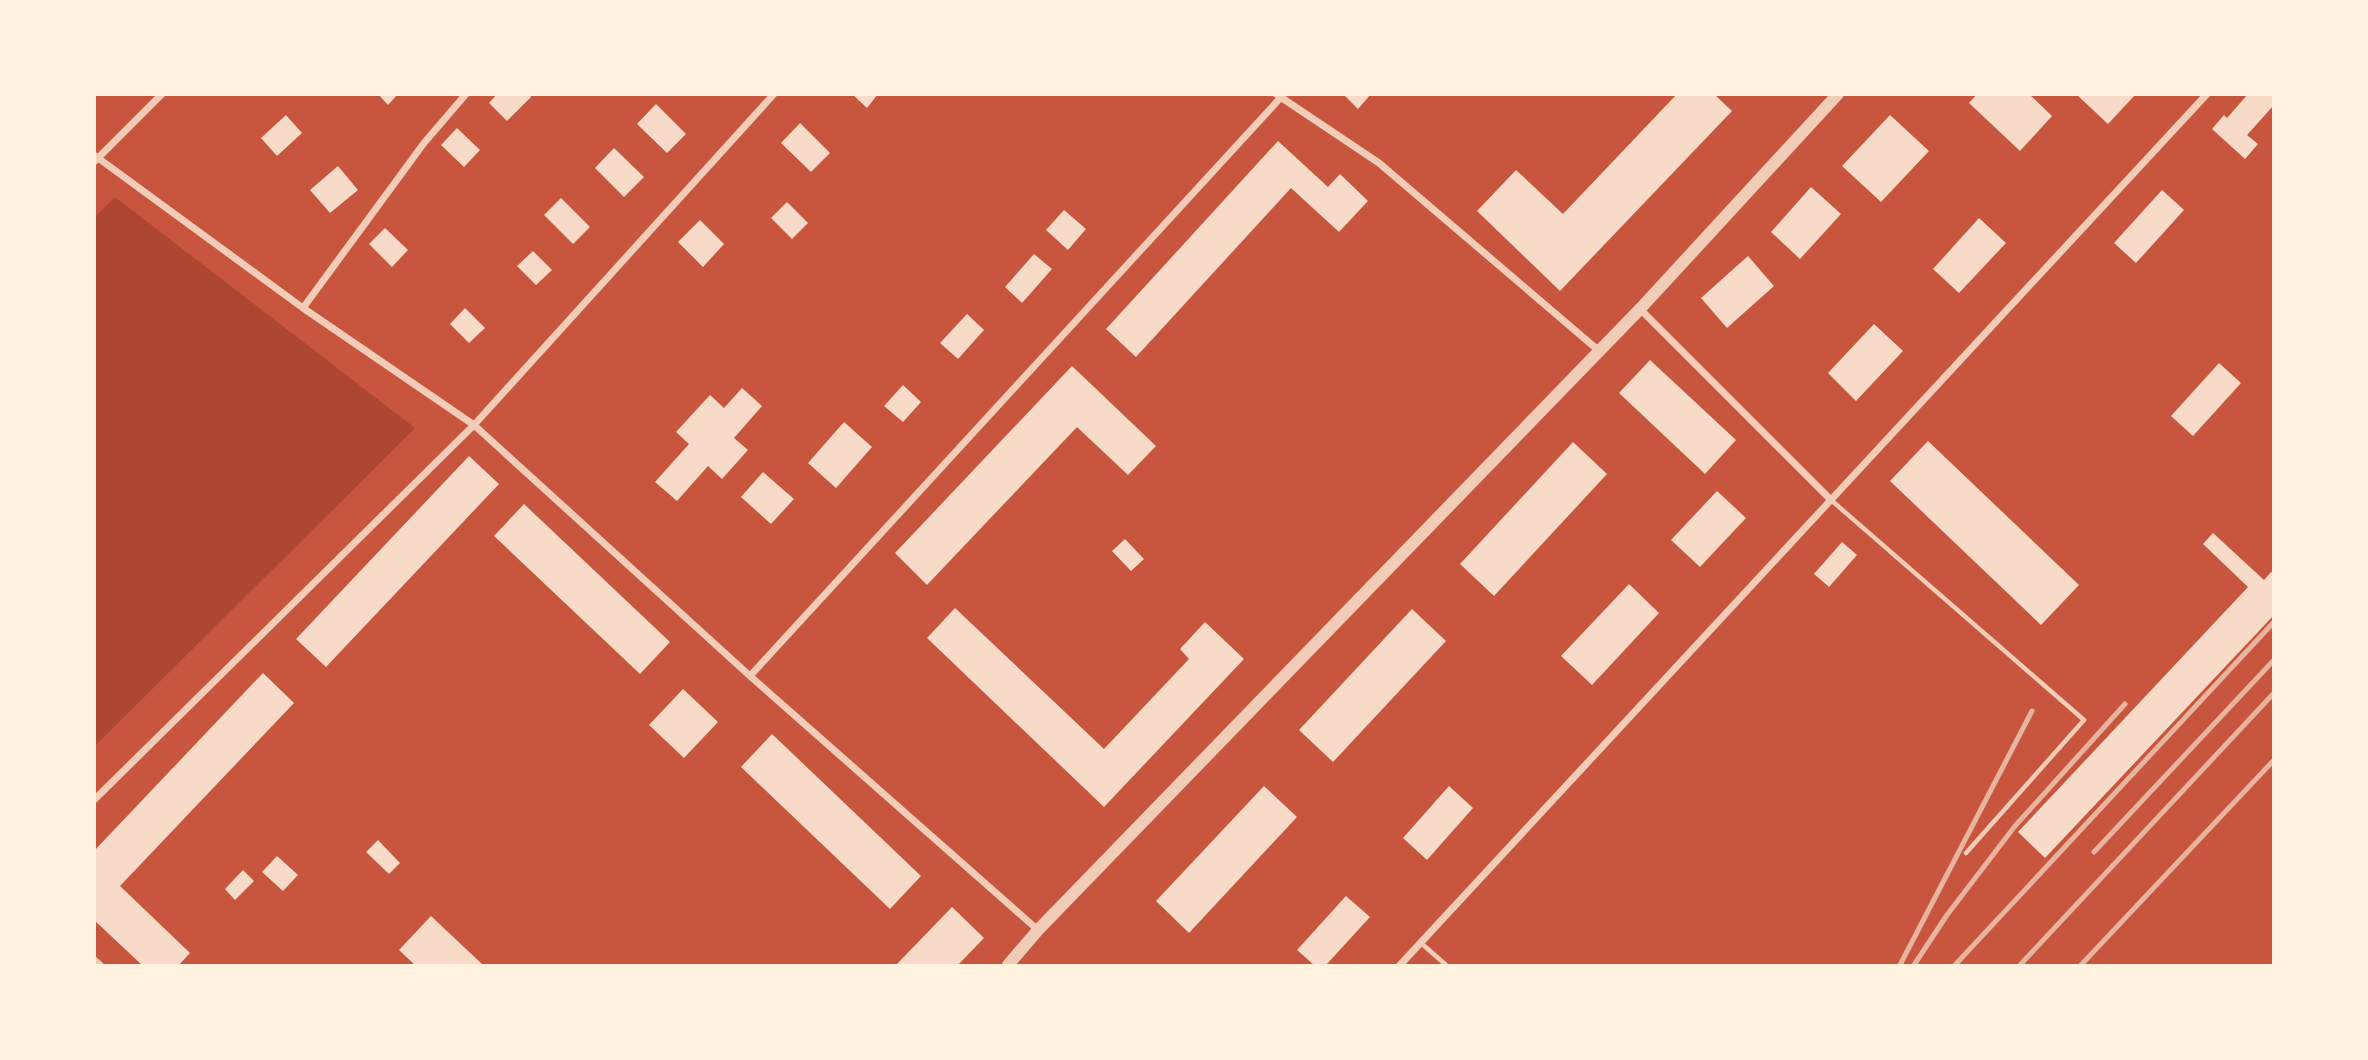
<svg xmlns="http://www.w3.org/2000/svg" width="2368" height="1060" viewBox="0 0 2368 1060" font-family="Manrope,sans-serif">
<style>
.green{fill:#ae4732}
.building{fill:#f7dbc8}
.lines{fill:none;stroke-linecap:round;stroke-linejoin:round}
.service{stroke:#f1ccb7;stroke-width:4.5}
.minor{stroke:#f1ccb7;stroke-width:7}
.tertiary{stroke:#f1ccb7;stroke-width:12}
.rail{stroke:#e9b49f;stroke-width:5}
</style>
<rect width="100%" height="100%" fill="#c8553d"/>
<!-- green -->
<path class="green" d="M115,197L415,428L95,746L94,218Z"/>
<!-- building -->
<path class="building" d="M378,94H398L388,105Z
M497,94H529L531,97L507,121L489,103Z
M852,94H878L867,108Z
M1343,94H1371L1358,109Z
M1677,94H1714L1732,111L1560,291L1477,211L1516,170L1563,214Z
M1977,94H2029L2052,116L2020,151L1969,103Z
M2076,94H2136L2108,124Z
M2248,94H2274V105L2247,135L2258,144L2245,159L2212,129L2224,115L2227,118Z
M656,104L686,134L667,153L637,124Z
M286,115L302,133L277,156L261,138Z
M1890,115L1929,151L1881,202L1842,166Z
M800,123L830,153L811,172L781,143Z
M457,128L480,150L464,167L441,145Z
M1278,141L1328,187L1340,174L1368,201L1339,232L1291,188L1136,357L1106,329Z
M614,148L644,177L624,197L595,168Z
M338,166L358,190L330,213L310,190Z
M1811,187L1841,214L1800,259L1771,232Z
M2162,190L2184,210L2136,263L2114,243Z
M561,198L590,227L573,244L544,215Z
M787,202L808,223L792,239L771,218Z
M1064,210L1086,229L1068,250L1046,230Z
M1979,218L2006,243L1959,293L1933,269Z
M700,220L724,244L703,267L678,242Z
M385,228L408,250L392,267L369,244Z
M533,251L552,270L536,285L517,266Z
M1034,254L1052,269L1022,303L1005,287Z
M1748,256L1774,286L1727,328L1701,298Z
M465,308L485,328L469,343L450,324Z
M967,314L984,330L958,359L940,343Z
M1874,324L1903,351L1856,401L1828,373Z
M1650,360L1736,440L1705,474L1619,393Z
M2219,363L2241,383L2193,436L2171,416Z
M1072,366L1156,446L1128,475L1077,427L927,585L895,553Z
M903,385L921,402L903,422L884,406Z
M742,388L762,406L734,438L748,450L722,479L708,466L677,501L655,482L689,444L676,432L710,395L724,408Z
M844,422L872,447L836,488L808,463Z
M1928,441L2079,585L2041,625L1890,481Z
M1573,442L1607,474L1494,596L1460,564Z
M469,456L499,484L326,667L296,639Z
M763,472L794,499L771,524L741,497Z
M1717,491L1746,518L1700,567L1671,540Z
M524,504L670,642L640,674L494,536Z
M2213,533L2264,580L2271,572L2274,573V615L2045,858L2018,832L2248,587L2203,544Z
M1125,539L1144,559L1131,571L1112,551Z
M1842,542L1857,555L1829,587L1814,574Z
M1629,584L1659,613L1592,685L1561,656Z
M955,608L1104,749L1189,659L1180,649L1205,622L1244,659L1104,807L927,638Z
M1412,609L1446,641L1333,762L1299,730Z
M263,673L294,703L120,886L190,953L179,965H142L94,920V851Z
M683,689L718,722L684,758L649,725Z
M772,734L921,876L890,909L741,767Z
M1264,786L1297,817L1189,933L1156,901Z
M1449,786L1473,808L1427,860L1403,838Z
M378,840L400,863L389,874L366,852Z
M277,856L298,875L283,891L262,872Z
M243,870L254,881L235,900L225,889Z
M1346,896L1370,917L1326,965H1314L1297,950Z
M952,907L984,938L958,965H896Z
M431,916L483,965H415L399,950Z"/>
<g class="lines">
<!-- service -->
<path class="service" d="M1831,500L2084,720L1966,853
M1421,943L1446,965"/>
<!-- minor -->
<path class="minor" d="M1276,94L1379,163L1598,350
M94,155L303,308L474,425L750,676L1038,930
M94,162L162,94
M303,308L424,143L466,94
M1640,309L1831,500
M750,676L1284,94
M94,800L474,425L774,94
M94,960L100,965
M1400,965L2207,94"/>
<!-- tertiary -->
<path class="tertiary" d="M1008,965L1038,930L1640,309L1838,94"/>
<!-- rail -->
<path class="rail" d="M2094,852L2274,660
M1900,965L2032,711
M1914,965L1947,915L2015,826L2125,704
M1955,965L2274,622
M2020,965L2274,693
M2081,965L2274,760"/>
</g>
<!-- border -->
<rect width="2368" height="1060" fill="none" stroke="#fff3e0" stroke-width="192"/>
</svg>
